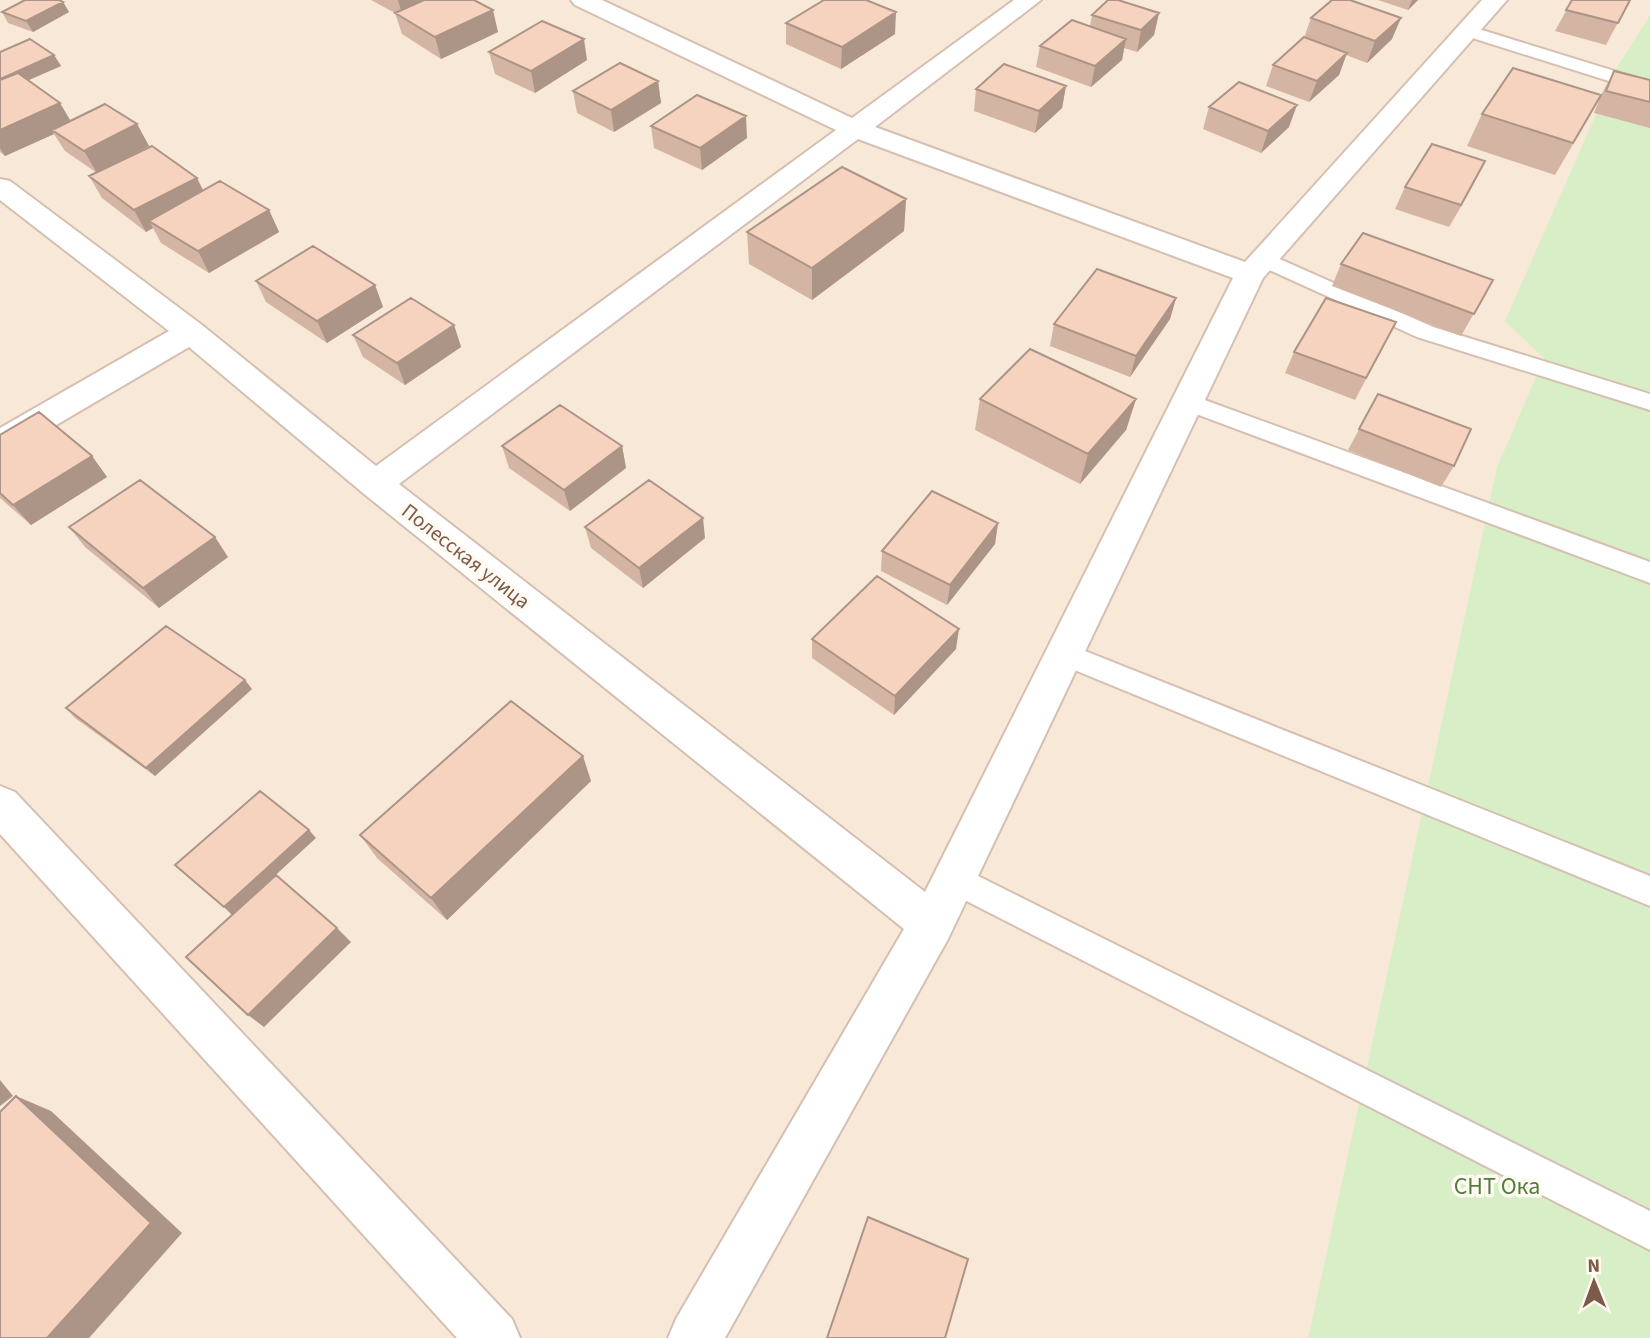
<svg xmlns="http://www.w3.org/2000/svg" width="1650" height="1338" viewBox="0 0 1650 1338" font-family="'Source Sans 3',sans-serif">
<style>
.residential{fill:#f7e8d8}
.green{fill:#d8eec6}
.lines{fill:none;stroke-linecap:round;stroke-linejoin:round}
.service-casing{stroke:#d5bfb1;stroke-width:4}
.minor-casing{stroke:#d5bfb1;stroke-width:4}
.service{fill:#fff;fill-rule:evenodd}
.minor{fill:#fff;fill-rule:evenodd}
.wall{fill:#d4b5a4}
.shaded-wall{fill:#ac9486}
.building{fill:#f6d3bf;stroke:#ac9486;stroke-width:2}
.labels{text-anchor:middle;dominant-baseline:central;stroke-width:7;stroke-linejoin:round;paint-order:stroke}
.street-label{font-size:21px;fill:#7d5a4a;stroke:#fffaf2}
.near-park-label{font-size:24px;fill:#527d3d;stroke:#fffaf2}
</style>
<rect width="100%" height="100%" fill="#fef6ea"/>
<!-- residential -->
<path class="residential" d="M0,0H1650V15L1617,67L1544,358L1497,467L1308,1338H0Z"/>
<!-- green -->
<path class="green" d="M1650,15V1338H1308L1497,467L1544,358L1505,321L1617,67Z"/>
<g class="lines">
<!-- service casing -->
<g class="service-casing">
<path id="service" d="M1469,26L1650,82V94L1463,35L1460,31Z
M1264,252L1433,327L1650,394V410L1417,337L1256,264L1253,259L1256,254Z
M1188,394L1650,562V583L1180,408L1176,402L1180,396Z
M1065,643L1650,876V906L1055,662L1051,654L1055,646Z
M954,864L1650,1211V1250L943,889L938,879L943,869Z"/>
</g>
<!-- minor casing -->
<g class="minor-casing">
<path id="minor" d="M571,0H602L852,118L1014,0H1041L875,127L1245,262L1482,0H1507L1263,278L948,939L725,1338H668L676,1319L904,929L363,493L189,347L12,451L0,455V428L169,331L0,200V179L10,181L202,325L376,466L836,130L575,5ZM858,139L1233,278L925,892L399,484Z
M0,786L15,792L512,1319L520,1338H457L0,834Z"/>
</g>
<!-- service -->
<use href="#service" class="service"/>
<!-- minor -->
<use href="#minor" class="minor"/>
</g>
<!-- wall -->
<path class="wall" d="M371,0H474L498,32L441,59L402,34L395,13Z
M1378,0H1418L1408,10Z
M1572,0H1630L1606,45L1555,31Z
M63,2L69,12L33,32L8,23L2,12Z
M1159,13L1154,35L1137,52L1124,48L1122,60L1091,87L1036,67L1040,46L1090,26L1092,15Z
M1311,18L1392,39L1367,63L1346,55L1339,75L1309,102L1266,86L1273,65L1304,38Z
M786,23L895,34L841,69L786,44Z
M0,52L54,55L61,66L28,80L70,121L137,124L149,146L97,173L65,151L54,134L5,156L0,152Z
M489,52L587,60L535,93L495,74Z
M1614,71L1650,80V128L1594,113L1600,98L1555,175L1467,146L1482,114L1601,95Z
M658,81L661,103L614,132L577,113L573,91Z
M1066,86L1062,108L1035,133L974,111L976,89Z
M1209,107L1289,127L1261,153L1203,129Z
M651,126L747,138L702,170L654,148Z
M89,176L204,191L269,210L279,232L209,273L161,243L153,228L146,232L102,198Z
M1474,183L1449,227L1395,209L1405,187Z
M906,199L904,231L812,300L749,264L747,232Z
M1341,264L1493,280L1461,336L1332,286Z
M256,281L375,285L383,307L327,343L266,302Z
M1176,298L1170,319L1130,377L1050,346L1054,324Z
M1396,322L1355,400L1285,373L1294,352Z
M454,325L461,347L405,385L363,357L353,335Z
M1378,394L1454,466L1441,487L1348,450Z
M980,399H1136L1126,430L1080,484L975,430Z
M0,435L92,456L107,477L31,525L0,498Z
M502,446H622L626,468L570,511L509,468Z
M998,523L995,544L947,605L881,571L882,551Z
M69,527L228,557L159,608L85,547Z
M585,527L705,538L643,588L591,548Z
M812,639L956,649L894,715L812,658Z
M252,689L155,776L75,718L66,708Z
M591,781L447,920L377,858L360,835Z"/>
<!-- shaded-wall -->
<path class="shaded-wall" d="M398,0H438L403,17Z
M1412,0H1418L1408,10Z
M63,2L69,12L33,32L26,21Z
M493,10L498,32L441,59L435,37Z
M896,12L895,34L841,69L842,47Z
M1159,13L1154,35L1137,52L1141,30Z
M1401,18L1392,39L1367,63L1375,41Z
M584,39L587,60L535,93L531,71Z
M1126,39L1122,60L1091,87L1095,66Z
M1347,53L1339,75L1309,102L1317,81Z
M54,55L61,66L4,91L0,85V79Z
M658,81L661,103L614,132L611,110Z
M1066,86L1062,108L1035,133L1039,111Z
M60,103L73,125L52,130L54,134L5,156L0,148V130Z
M1297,105L1289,127L1261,153L1268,131Z
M746,116L747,138L702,170L700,148Z
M137,124L149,146L97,173L84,151Z
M1485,161L1474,183L1449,227Z
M197,178L208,200L149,221L153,228L146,232L134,210Z
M906,199L904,231L812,300V268Z
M269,210L279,232L209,273L198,251Z
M375,285L383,307L327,343L317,321Z
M1176,298L1170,319L1130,377L1136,356Z
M454,325L461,347L405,385L397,363Z
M1136,399L1126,430L1080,484L1088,454Z
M622,446L626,468L570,511L564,490Z
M92,456L107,477L31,525L13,505Z
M703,518L705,538L643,588L639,568Z
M998,523L995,544L947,605L950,585Z
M215,537L228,557L159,608L143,588Z
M959,629L956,649L894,715L895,696Z
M245,680L252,689L155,776L146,768Z
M583,756L591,781L447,920L431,898Z
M309,830L316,838L232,915L224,907Z
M337,928L351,942L264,1027L248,1015Z
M0,1080L13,1096L0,1106Z
M16,1096L51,1111L182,1233L89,1338H47Z"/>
<!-- building -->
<path class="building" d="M25,0H59L63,2L26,21L2,12Z
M424,0H474L493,10L435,37L395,13Z
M824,0H866L896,12L842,47L786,23Z
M1108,0H1118L1159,13L1141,30L1092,15Z
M1332,0H1350L1401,18L1375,41L1311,18Z
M1572,0H1630L1618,23L1566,10Z
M1072,20L1126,39L1095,66L1040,46Z
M542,21L584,39L531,71L489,52Z
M1304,37L1347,53L1317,81L1273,65Z
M30,39L54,55L0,79V52Z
M620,63L658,81L611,110L573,91Z
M1004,64L1066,86L1039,111L976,89Z
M1513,68L1601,95L1573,143L1482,114Z
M1614,71L1650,80V102L1606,91Z
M18,73L60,103L0,130V80Z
M1239,82L1297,105L1268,131L1209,107Z
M697,95L746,116L700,148L651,126Z
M105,104L137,124L84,151L52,130Z
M1432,144L1485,161L1461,205L1405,187Z
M152,146L197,178L134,210L89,176Z
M842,167L906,199L812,268L747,232Z
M220,181L269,210L198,251L149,221Z
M1363,233L1493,280L1474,314L1341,264Z
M313,246L375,285L317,321L256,281Z
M1097,269L1176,298L1136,356L1054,324Z
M411,298L454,325L397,363L353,335Z
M1326,298L1396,322L1366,378L1294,352Z
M1030,349L1136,399L1088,454L980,399Z
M1378,394L1471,429L1454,466L1359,429Z
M560,405L622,446L564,490L502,446Z
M39,412L92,456L13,505L0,493V435Z
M140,480L215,537L143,588L69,527Z
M649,480L703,518L639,568L585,527Z
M932,491L998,523L950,585L882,551Z
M877,576L959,629L895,696L812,639Z
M166,626L245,680L146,768L66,708Z
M511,701L583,756L431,898L360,835Z
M260,791L309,830L224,907L175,865Z
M276,875L337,928L248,1015L186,957Z
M16,1096L151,1223L47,1338H0V1112Z
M868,1217L968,1259L945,1338H827Z"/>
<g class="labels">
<!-- street labels -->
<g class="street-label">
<text transform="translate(466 556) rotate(38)">Полесская улица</text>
</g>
<!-- near-park labels -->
<g class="near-park-label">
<text x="1497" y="1186">СНТ Ока</text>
</g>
</g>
<!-- north arrow -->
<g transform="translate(1594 1282) rotate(359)" stroke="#fffaf2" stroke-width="5" paint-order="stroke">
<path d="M0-5L12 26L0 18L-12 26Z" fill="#7d5a4a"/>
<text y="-10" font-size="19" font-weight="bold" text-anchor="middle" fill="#7d5a4a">N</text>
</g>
</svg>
